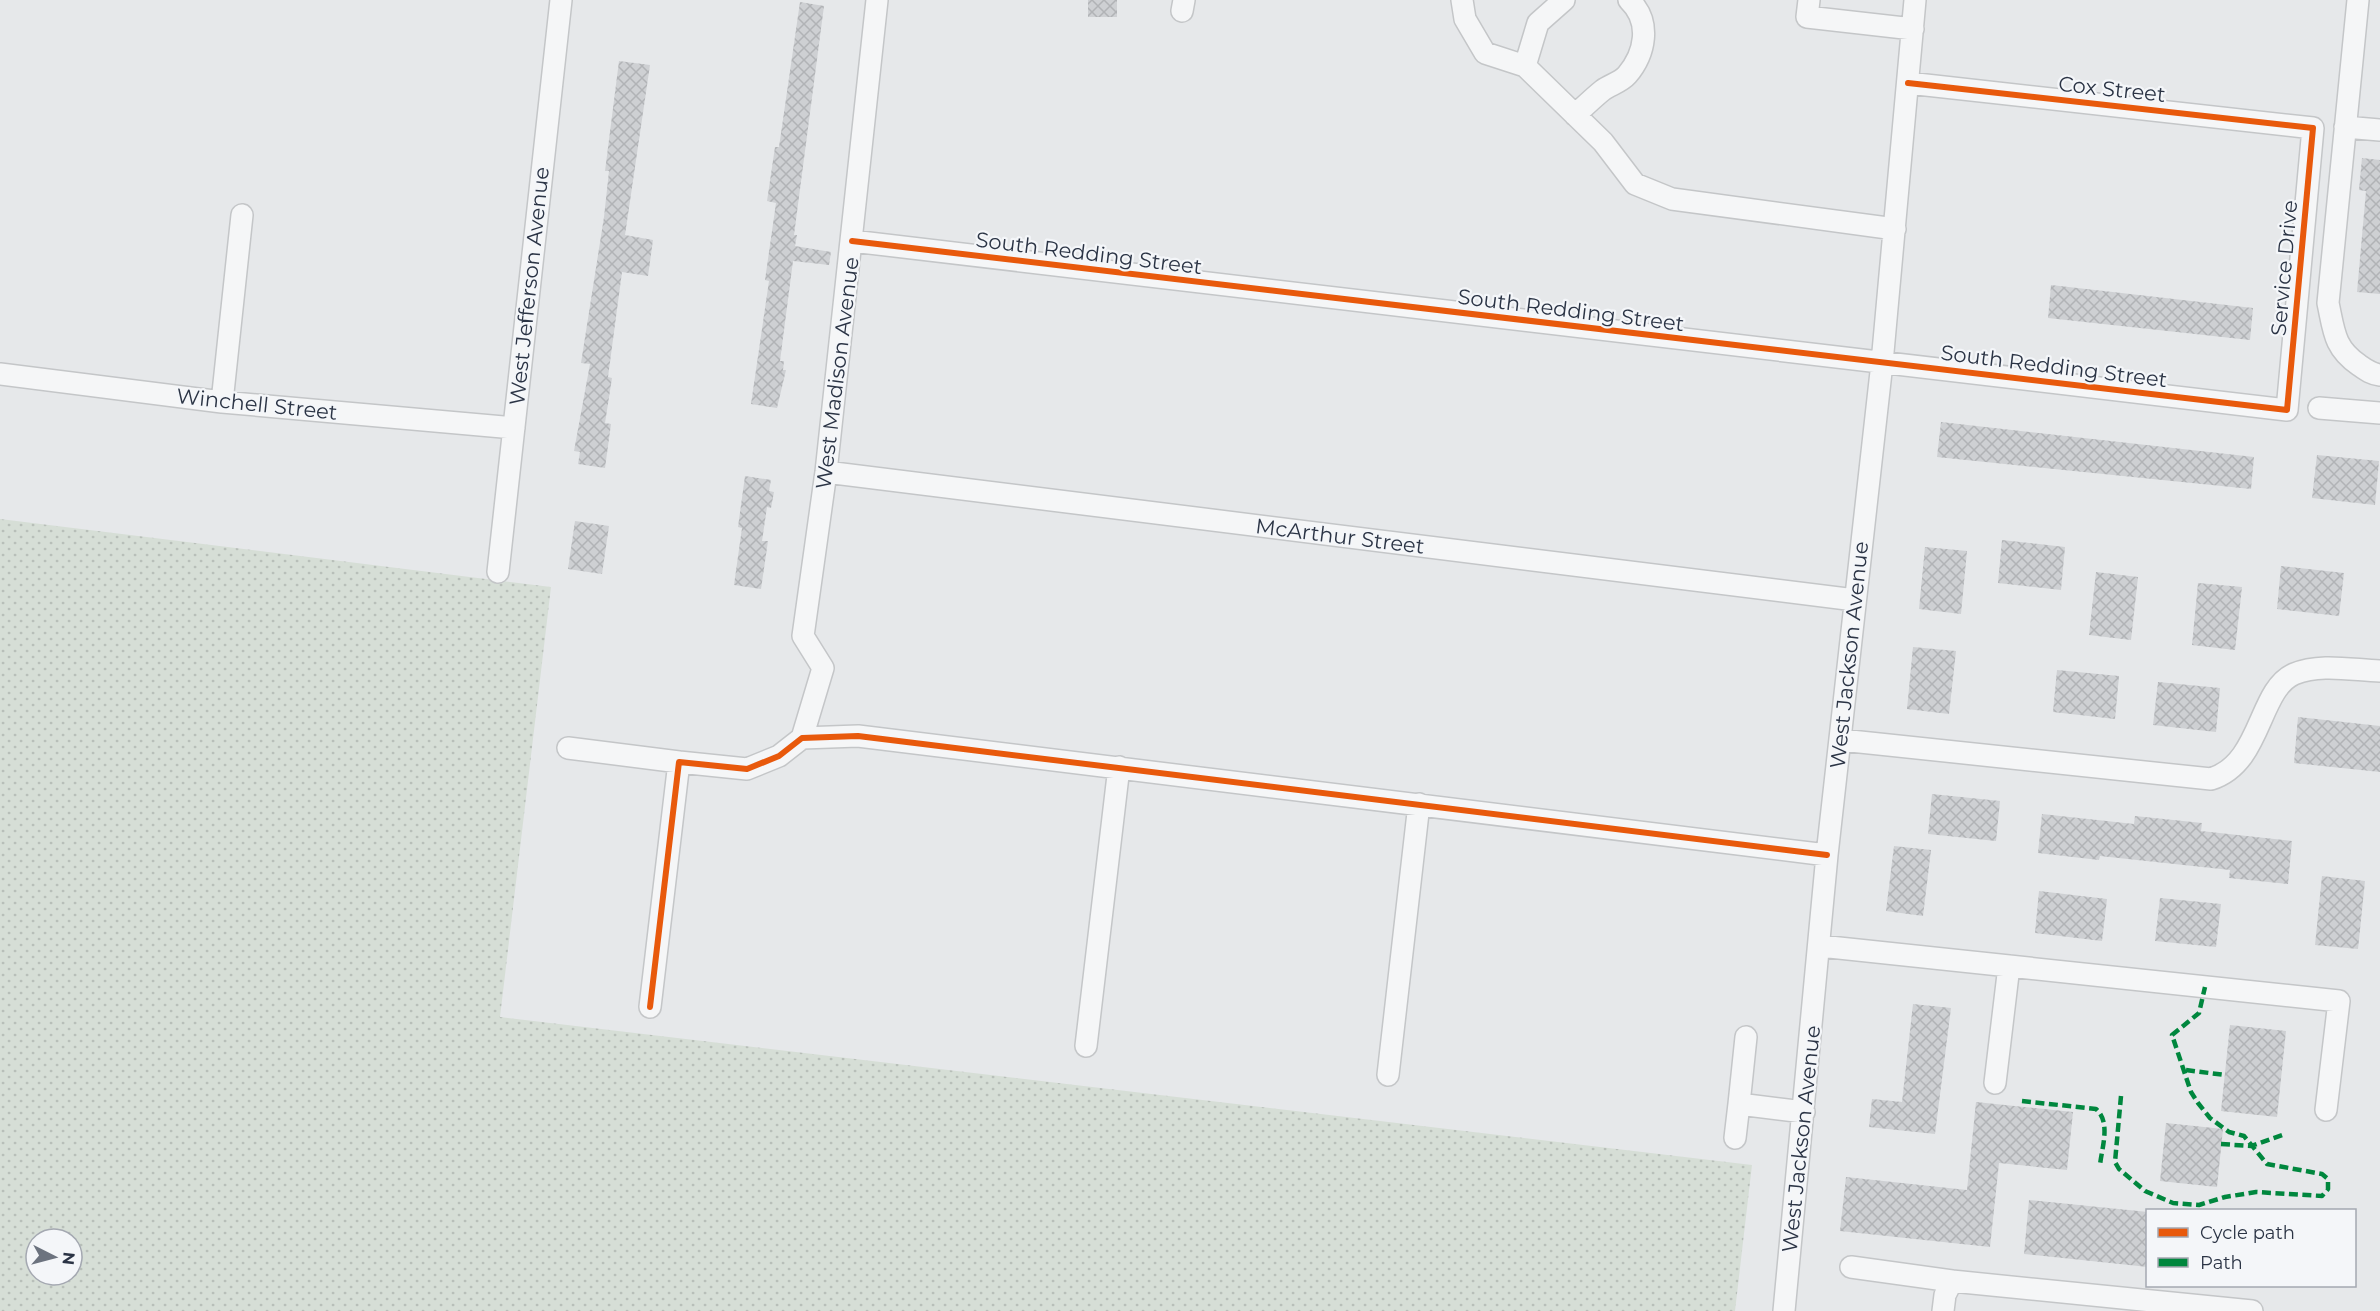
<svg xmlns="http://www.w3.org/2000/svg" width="2380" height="1311" viewBox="0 0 2380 1311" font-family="Montserrat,sans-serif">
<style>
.grass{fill:url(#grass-dots);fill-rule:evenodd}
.building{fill:url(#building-cross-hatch)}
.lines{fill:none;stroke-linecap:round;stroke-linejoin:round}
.minor-casing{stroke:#c4c6c8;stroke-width:24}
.minor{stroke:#f5f6f7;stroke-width:21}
.quiet{stroke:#00873e;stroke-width:4.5;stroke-dasharray:9 4.5;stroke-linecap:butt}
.cycleway-casing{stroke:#f4f6f9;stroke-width:10}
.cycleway{stroke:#e8590c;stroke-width:6}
.labels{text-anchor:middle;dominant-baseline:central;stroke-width:4.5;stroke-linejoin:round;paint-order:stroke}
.street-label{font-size:21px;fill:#2b3445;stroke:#f4f6f9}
</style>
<defs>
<pattern id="grass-dots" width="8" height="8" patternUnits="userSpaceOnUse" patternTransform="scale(1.5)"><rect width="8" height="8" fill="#d6ded6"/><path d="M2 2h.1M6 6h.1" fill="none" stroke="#b8bfb9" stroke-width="1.8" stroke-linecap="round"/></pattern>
<pattern id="building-cross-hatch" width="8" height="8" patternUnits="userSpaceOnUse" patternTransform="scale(1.5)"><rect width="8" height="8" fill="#ced0d3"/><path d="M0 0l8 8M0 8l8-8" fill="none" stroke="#b1b3b6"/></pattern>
</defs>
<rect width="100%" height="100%" fill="#e6e8ea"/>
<!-- grass -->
<path class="grass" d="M0,519L551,587L500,1017L1752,1165L1735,1311H0ZM36,1239H72V1275H36Z"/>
<!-- building -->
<path class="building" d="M1088,0H1117V17H1088Z
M800,2L824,6L794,235H797L795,246L831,252L829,265L793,261L780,361H784L783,370H786L777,408L751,404L769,281L765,280L776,203L767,201L775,147H779Z
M619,61L650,65L625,235L653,240L648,276L622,272L608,377L612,378L605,423L611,424L605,468L578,464L580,452L574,451L590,364L581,363L604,217L609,171H605Z
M2362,158L2380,160V294L2357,292L2366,191L2359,190Z
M2051,285L2253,308L2250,340L2048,318Z
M1941,422L2254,457L2251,489L1937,457Z
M2317,455L2379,461L2375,505L2312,498Z
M745,476L771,480L769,491L774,492L771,508L767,507L762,541H768L761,589L734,585L742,528L738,527Z
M575,521L609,526L602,574L568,569Z
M2002,540L2065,547L2061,590L1998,583Z
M1925,547L1967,551L1961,614L1919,609Z
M2281,566L2344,573L2339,616L2277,609Z
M2096,572L2138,577L2131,640L2089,635Z
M2198,583L2242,587L2235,650L2192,645Z
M1913,647L1956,651L1949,714L1907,709Z
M2057,670L2119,676L2115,719L2053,712Z
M2158,682L2220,688L2216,732L2153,725Z
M2298,717L2380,726V772L2294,763Z
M1932,794L2000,801L1996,841L1928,834Z
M2042,814L2134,824L2135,816L2202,823L2201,831L2292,841L2288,884L2229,878L2230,870L2100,856L2099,860L2038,853Z
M1894,846L1931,850L1923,916L1886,911Z
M2322,876L2365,881L2358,949L2315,945Z
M2039,891L2107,899L2102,941L2035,933Z
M2160,898L2221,904L2216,947L2155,941Z
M1913,1004L1951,1008L1935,1134L1869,1127L1872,1099L1902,1102Z
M2230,1025L2286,1031L2277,1117L2221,1111Z
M1976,1102L2073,1112L2067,1170L1999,1163L1990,1247L1840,1231L1846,1177L1967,1190Z
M2166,1123L2223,1129L2217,1187L2160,1181Z
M2029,1200L2148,1212V1267L2024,1254Z"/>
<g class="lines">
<!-- minor casing -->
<g class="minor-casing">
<path id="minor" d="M1462,0L1465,19L1485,53L1525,66L1603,142L1635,184L1672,199L1895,229
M1809,0L1807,17L1913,29
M2358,0L2328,303C2334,331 2334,348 2359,365C2366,370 2371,374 2380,375
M1182,11L1184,0
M1525,66L1538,23L1564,0
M1575,115C1584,107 1593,98 1603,90C1610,85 1621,82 1627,75C1645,54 1652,22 1629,0
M2345,127L2380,130
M852,241L2287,410L2313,128L1908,83
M0,374L222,402L514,428
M222,402L242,215
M2319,408L2380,413
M826,472L1855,600
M498,572L561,0
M802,738L823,668L803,636L826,472L877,0
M1841,740L2211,779C2262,763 2258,690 2294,674C2320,663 2352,670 2380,671
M568,748L679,762
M1820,946L2339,1001L2326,1110
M650,1007L679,762L747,769L779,756L802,738L858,736L1827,855
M1746,1037L1739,1104L1804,1112
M1086,1046L1119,767
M1388,1075L1419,804
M1995,1083L2009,966
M1735,1138L1739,1104
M1851,1267L1952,1281
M1784,1311L1827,855L1882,363L1915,0
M1943,1311L1945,1295L1952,1281L2252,1311"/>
</g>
<!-- minor -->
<use href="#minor" class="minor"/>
<!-- quiet -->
<path class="quiet" d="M2186,1070L2225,1075
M2121,1096L2115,1162L2119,1169L2145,1191L2173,1203L2199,1205L2225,1197L2256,1192L2322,1196L2328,1189V1179L2322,1174L2267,1164L2244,1136L2229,1132L2210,1118L2198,1103L2191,1092L2172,1035L2199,1013L2205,987
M2022,1101L2096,1109C2111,1122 2102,1147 2100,1165
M2221,1144L2251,1146L2285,1134"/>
<!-- cycleway casing -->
<g class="cycleway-casing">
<path id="cycleway" d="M852,241L2287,410L2313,128L1908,83
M650,1007L679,762L747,769L779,756L802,738L858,736L1827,855"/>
</g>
<!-- cycleway -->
<use href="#cycleway" class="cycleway"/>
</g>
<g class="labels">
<!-- street labels -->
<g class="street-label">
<text transform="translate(2112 89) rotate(6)">Cox Street</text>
<text transform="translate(1089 253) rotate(7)">South Redding Street</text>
<text transform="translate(2284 268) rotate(-85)">Service Drive</text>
<text transform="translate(529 286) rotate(-84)">West Jefferson Avenue</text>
<text transform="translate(1571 310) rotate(7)">South Redding Street</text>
<text transform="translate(2054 366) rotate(7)">South Redding Street</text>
<text transform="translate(837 373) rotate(-83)">West Madison Avenue</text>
<text transform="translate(257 404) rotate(6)">Winchell Street</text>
<text transform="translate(1340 536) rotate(7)">McArthur Street</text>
<text transform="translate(1849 655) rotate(-84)">West Jackson Avenue</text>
<text transform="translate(1801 1139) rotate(-84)">West Jackson Avenue</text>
</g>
</g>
<!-- legend -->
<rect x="2146" y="1209" width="210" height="78" fill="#f4f6f9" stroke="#a4a8b1" stroke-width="1.5"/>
<rect x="2158" y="1228" width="30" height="9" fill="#e8590c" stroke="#a4a8b1" stroke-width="1.5"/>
<text x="2200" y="1239" font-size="18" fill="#2b3445">Cycle path</text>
<rect x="2158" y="1258" width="30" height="9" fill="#00873e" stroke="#a4a8b1" stroke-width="1.5"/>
<text x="2200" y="1269" font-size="18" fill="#2b3445">Path</text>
<!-- north arrow -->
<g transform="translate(54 1257) rotate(96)"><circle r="28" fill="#f4f6f9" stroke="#a4a8b1" stroke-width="1.5"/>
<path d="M0-4.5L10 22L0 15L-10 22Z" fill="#6c737f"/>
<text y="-9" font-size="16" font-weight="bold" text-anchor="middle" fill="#2b3445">N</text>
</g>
</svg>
